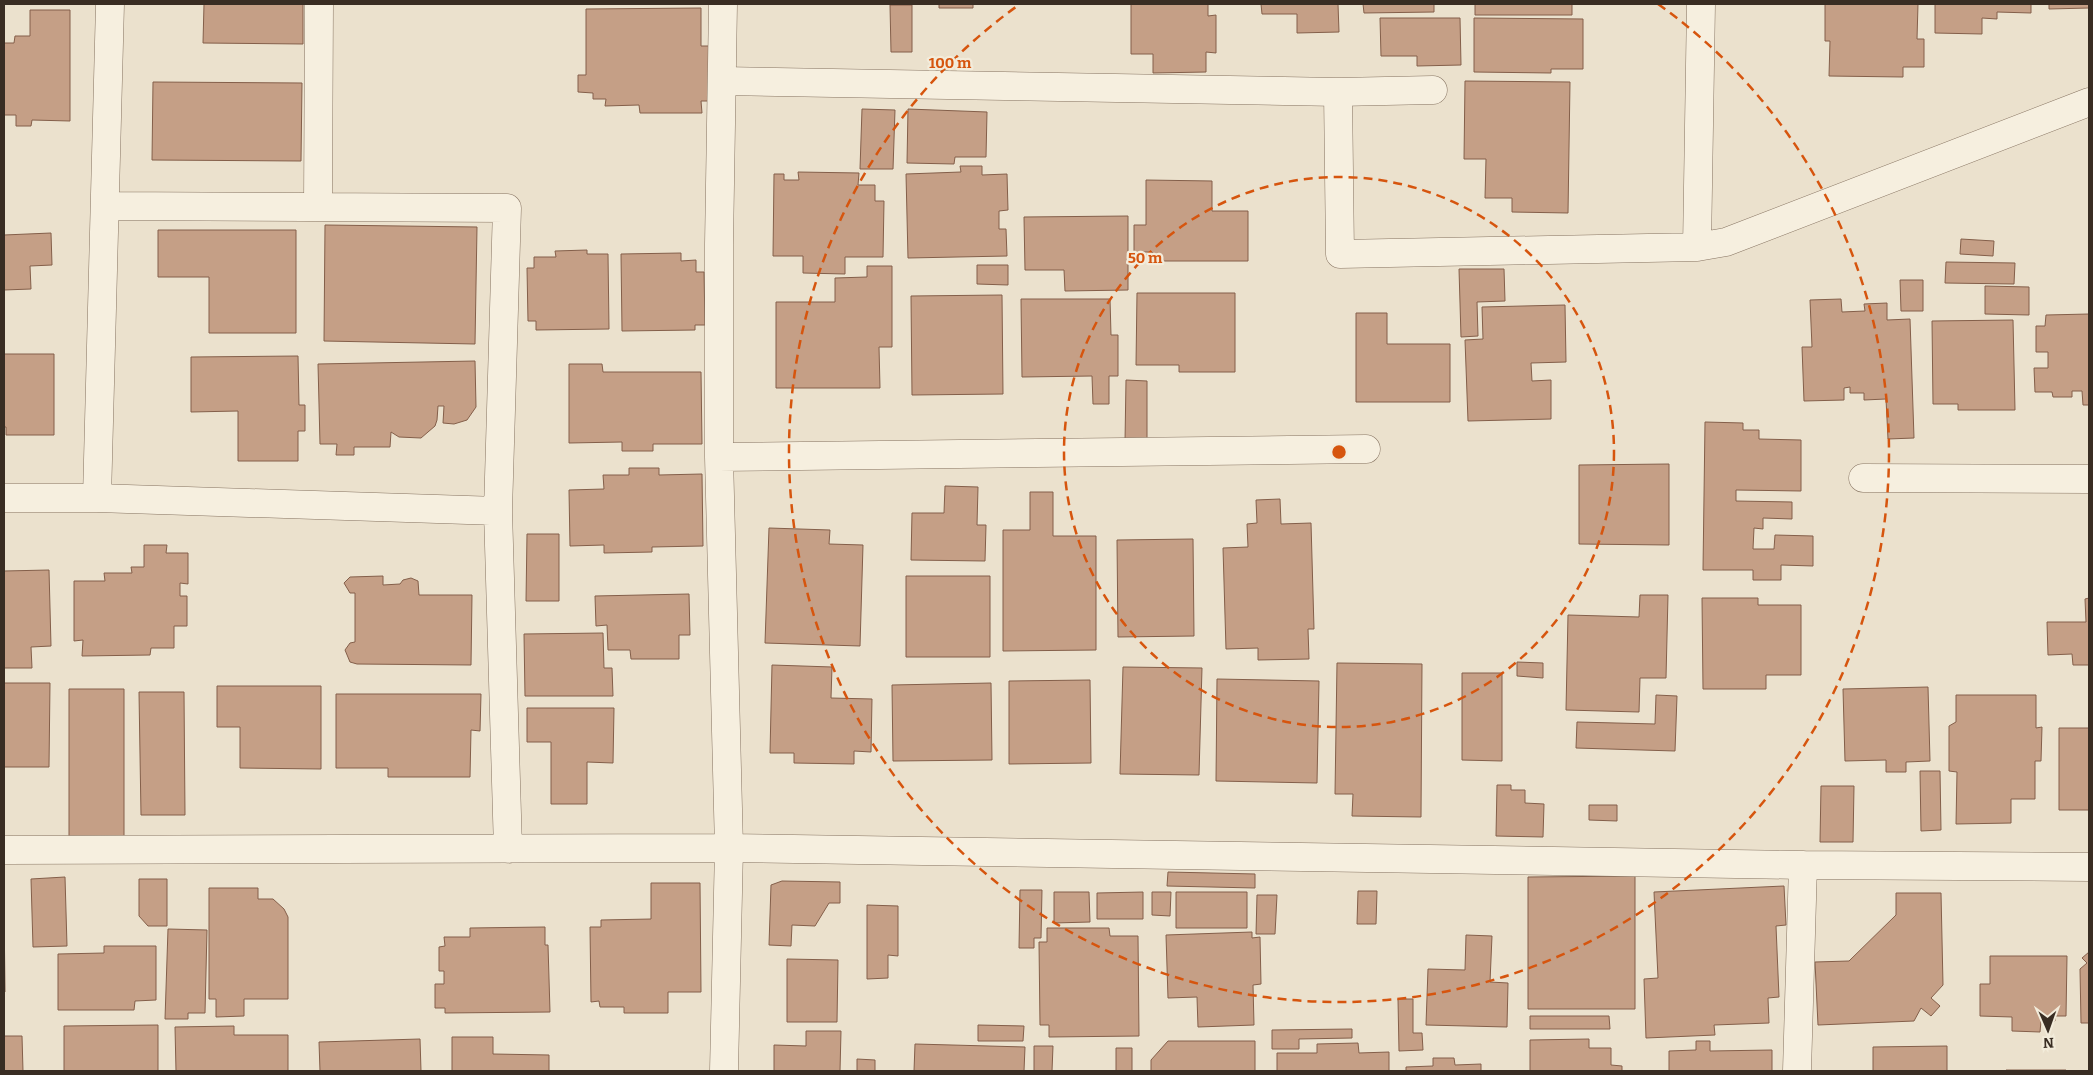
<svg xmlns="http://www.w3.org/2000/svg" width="2093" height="1075" viewBox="0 0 2093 1075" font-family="Bitter,serif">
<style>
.building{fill:#c59f86;stroke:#845f4a}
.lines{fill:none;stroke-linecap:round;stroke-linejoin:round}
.minor-casing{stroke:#877462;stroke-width:29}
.minor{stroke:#f6efdf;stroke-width:28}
.ring{fill:none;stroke:#d6550e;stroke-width:2.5;stroke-dasharray:9 6}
.centre{fill:#d6550e;stroke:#f3ecdb;stroke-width:2.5}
.ring-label{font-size:15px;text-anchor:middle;font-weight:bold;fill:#d6550e;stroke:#f3ecdb;stroke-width:4.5;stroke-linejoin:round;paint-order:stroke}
</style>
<rect width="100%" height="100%" fill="#ebe1cd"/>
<!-- building -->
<path class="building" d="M204,4H303V44L203,43Z
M939,4H973V8H939Z
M1131,4H1208V16L1216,15V53L1206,52V72L1153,73V54H1131Z
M1261,4H1338L1339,32L1297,33V14H1262Z
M1363,4H1434V12L1364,13Z
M1475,4H1572V15H1475Z
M1825,4H1918L1917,39H1924V67H1903V77L1829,76L1830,41H1825Z
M1935,4H2031V13L1997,12V19L1982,18V34L1935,33Z
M2049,4H2089V8L2049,9Z
M890,5H912V52H891Z
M701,8V46H709L710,101H701L702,113H640L639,105L605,106L606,99H593V93L578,92V75H586V9Z
M30,10H70V121L32,120L31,126H16V115H4V43H14L15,36H30Z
M1380,18H1460L1461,65L1417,66V56H1381Z
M1474,18L1583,19V69H1551V73L1474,72Z
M1465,81L1570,82L1568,213L1512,212V198H1485L1486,159H1464Z
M153,82L302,83L301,161L152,160Z
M862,109L895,110L893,169H860Z
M908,109L987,112L986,157H955L954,164L907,163Z
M960,166H982V175L1007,174L1008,210L999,211V229H1006L1007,256L908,258L906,174L961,172Z
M798,172L859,173L858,185H875V201H884L883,257H845V274L803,273V256H773L774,174H784V180H799Z
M1146,180L1212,181V211H1248V261H1152V252H1134V225H1146Z
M1128,216V290L1065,291L1064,270H1025L1024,217Z
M325,225L477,227L475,344L324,341Z
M158,230H296V333H209V277H158Z
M51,233L52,265L30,266L31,289L4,290V235Z
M1961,239L1994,241L1993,256L1960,254Z
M587,250V254H608L609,329L536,330V321H528L527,268H534V257H556L555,251Z
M681,253V261L696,260V272H704L705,325H695V330L622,331L621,254Z
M1946,262L2015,263L2014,284L1945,283Z
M977,265H1008V285L977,284Z
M867,266H892V347H879L880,388H776V302H835V278L867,277Z
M1459,269H1504L1505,301L1477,302L1478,336L1461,337Z
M1900,280H1923V311H1901Z
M1985,286L2029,287V315L1985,314Z
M1137,293H1235V372H1179V365H1136Z
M1002,295L1003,394L912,395L911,296Z
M1021,299H1110L1111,335H1118V376H1109V404H1093L1092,376L1022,377Z
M1841,299L1842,312L1865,311L1864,304L1887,303V320L1910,319L1914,438L1888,439L1886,399L1864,400V393H1850V387L1844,388V400L1804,401L1802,347H1812L1810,300Z
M1565,305L1566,362L1531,363L1532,381L1551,380V419L1468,421L1465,340L1483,339L1482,307Z
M1356,313H1387V344H1450V402H1356Z
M2089,314V405H2083L2082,391H2072V397H2053L2052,392H2035L2034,368H2048V352H2036V326H2045L2046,315Z
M2013,320L2015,410H1958V404H1933L1932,321Z
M4,354H54V435H6V427H4Z
M298,356L299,405H305V431H298V461H238V411L191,412V357Z
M475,361L476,407L467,420L454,424L443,423L444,406H438L437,420L435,426L421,438L399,437L391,432L390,447H354V455H336L337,444H320L318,364Z
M569,364H602L603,372H701L702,444H653V451H622V442L569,443Z
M1126,380L1147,381V442H1125Z
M1705,422L1743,423V430H1759V439L1801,440V491L1736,490V501L1792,502V519L1763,518V529L1754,528L1753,549H1774L1775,535L1813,536V566L1781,565V580H1753V570H1703Z
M1669,464V545L1579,544V465Z
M629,468H659V475L702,474L703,546L652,547V552L604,553V545L570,546L569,490L604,489L603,475H629Z
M945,486L978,487L977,525H986L985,561L911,560L912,513H944Z
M1030,492H1053V536H1096V650L1003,651V530H1030Z
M1280,499L1281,524L1311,523L1314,629H1308L1309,659L1258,660V648L1226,649L1223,548L1248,547L1247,524L1257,523L1256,500Z
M769,528L830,530L829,544L863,545L860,646L765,643Z
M527,534H559V601H526Z
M1193,539L1194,636L1118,637L1117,540Z
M144,545H167L166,553H188V584L180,583V596H187V626H174V648H151L150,655L82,656L83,640L74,641V581H105L104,573H132L131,567H144Z
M49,570L51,646L31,647L32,668H4V571Z
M383,576V585L400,584L403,580L411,578L418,581L419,595H472L471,665L357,664L350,662L345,650L350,643L355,642V593H350L344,583L350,577Z
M906,576H990V657H906Z
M689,594L690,635H679V659H631L630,650H608L607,625L596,626L595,596Z
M1640,595H1668L1666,678H1640L1639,712L1566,710L1568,615L1639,617Z
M1702,598H1758V605H1801V675H1766V689H1703Z
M2089,598V665H2073L2072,654L2048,655L2047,622H2086L2085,599Z
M603,633L604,668H612L613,696H525L524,634Z
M1517,662L1543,663V678L1517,676Z
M1337,663L1422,664L1421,817L1352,816L1353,794H1335Z
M772,665L832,667L831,698L872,699L871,752L854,751V764L794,763V753H770Z
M1123,667L1202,668L1199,775L1120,774Z
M1462,673H1502V761L1462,760Z
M1217,679L1319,681L1317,783L1216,781Z
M1090,680L1091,763L1009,764V681Z
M4,683H50L49,767H4Z
M991,683L992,760L893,761L892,685Z
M217,686H321V769L240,768V727H217Z
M1928,687L1930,761L1906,762V772H1886V760L1845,761L1843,689Z
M69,689H124V837H69Z
M139,692H184L185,815H141Z
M336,694H481L480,731L471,730L470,777H388V768H336Z
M1656,695L1677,696L1675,751L1576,748L1577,722L1655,724Z
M1956,695H2036V728L2042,727L2041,761H2035V799H2011V823L1956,824L1957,772L1949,771V726L1956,722Z
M527,708H614L613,763L587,762V804H551V742H527Z
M2059,728H2089V810H2059Z
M1920,771H1940L1941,830L1921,831Z
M1497,785H1511V790H1525V803L1544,804L1543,837L1496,836Z
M1821,786H1854L1853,842H1820Z
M1589,805H1617V821L1589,820Z
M1168,872L1255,874V888L1167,886Z
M1635,876V1009H1528V877Z
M65,877L67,946L33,947L31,879Z
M139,879H167V926H148L139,916Z
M782,881L840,882V903H829L815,926L792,925L791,946L769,945L771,885Z
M651,883H700L701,992H668V1013H624V1007H600L599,1001L591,1002L590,927H601V920L651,919Z
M1784,886L1786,925L1776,926L1779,997L1768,998L1769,1023L1714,1025L1715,1035L1646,1038L1644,979L1658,978L1654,892Z
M209,888H258V899H273L284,909L288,917V999H244V1016L216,1017V999H209Z
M1020,890H1042L1041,938H1034V948H1019Z
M1358,891H1377L1376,924H1357Z
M1054,892H1089L1090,922L1054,923Z
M1143,892V919H1097V893Z
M1152,892H1171L1170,916L1152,915Z
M1176,892H1247V928H1176Z
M1896,893H1941L1943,985L1931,998L1940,1006L1931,1016L1921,1008L1914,1021L1818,1025L1815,962L1849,961L1896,915Z
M1257,895H1277L1275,934H1256Z
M867,905L898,906V956L888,955V978L867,979Z
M4,908L5,992H4Z
M545,927V945H548L550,1012L445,1013V1008H435V984H444V971H439V947L445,946L444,937H470V928Z
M1047,928H1109L1110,936H1138L1139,1036L1049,1037V1025H1040L1039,942H1047Z
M168,929L207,930L205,1013H188V1019H165Z
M1252,932V938L1260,937L1261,984L1253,985L1254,1025L1198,1027L1197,997L1168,998L1166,935Z
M1466,935L1492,936L1490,982L1508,983L1507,1027L1426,1025L1428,969L1465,970Z
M104,946H156V1000L135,1001L134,1010H58V954L104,953Z
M2089,952V1023H2081L2080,969L2087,963L2082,958Z
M1990,956H2067L2066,1016H2055V1021H2041L2040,1032L2012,1031V1017L1980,1016V984H1990Z
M787,959L838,960L837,1022H787Z
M1398,999H1413V1033H1422L1423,1050L1399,1051Z
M1530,1016H1609L1610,1029H1530Z
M158,1025V1071H64V1026Z
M978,1025L1024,1026L1023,1041H978Z
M234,1026V1035H288V1071H176L175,1027Z
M1352,1029V1038L1299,1039V1049H1272V1030Z
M806,1031H841L840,1071H774V1045L806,1046Z
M4,1036H22L23,1071H4Z
M452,1037H493V1054L549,1055V1071H452Z
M420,1039L421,1071H320L319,1042Z
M1589,1039V1048H1611V1065L1622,1066V1071H1530V1040Z
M1168,1041H1255V1071H1151V1060Z
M1696,1041H1710V1051L1772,1050V1071H1669V1051L1696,1050Z
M1358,1043L1359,1053L1389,1052V1071H1277V1053H1317V1044Z
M915,1044L1025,1047L1024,1071H914Z
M1034,1046H1053L1052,1071H1034Z
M1947,1046V1071H1873V1047Z
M1116,1048H1132V1071H1116Z
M1433,1058H1454L1455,1065L1481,1064V1071H1406V1067L1433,1066Z
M857,1059L875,1060V1071H857Z
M2006,1070H2066V1071H2006Z"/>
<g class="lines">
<!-- minor casing -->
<g class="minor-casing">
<path id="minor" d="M723,4L719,244V457L729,848L724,1071
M723,81L1338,92L1433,90
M1338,92L1340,254L1697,247L1701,4
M105,206L507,208L498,511L508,849
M318,206L319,4
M1697,247L1726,242L2089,102
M719,457L1366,449
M1863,478L2089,479
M4,498H97L498,511
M97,498L110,4
M4,850L729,848L1803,865L2089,867
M1797,1071L1803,865"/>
</g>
<!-- minor -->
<use href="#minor" class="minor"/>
</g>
<!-- distance rings -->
<g class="ring">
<circle cx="1339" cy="452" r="275"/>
<path d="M1658 4A550 550 0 1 1 1020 4"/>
</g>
<circle cx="1339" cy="452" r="8" class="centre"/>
<g class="ring-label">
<text x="950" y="68">100 m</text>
<text x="1145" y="263">50 m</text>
</g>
<!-- border -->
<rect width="2093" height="1075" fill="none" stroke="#392d23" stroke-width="10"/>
<!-- north arrow -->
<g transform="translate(2048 1030) rotate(178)" stroke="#f3ecdb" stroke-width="4" paint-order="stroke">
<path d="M0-4L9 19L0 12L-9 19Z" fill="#392d23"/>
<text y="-8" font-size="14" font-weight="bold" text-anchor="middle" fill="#392d23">N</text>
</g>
</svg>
